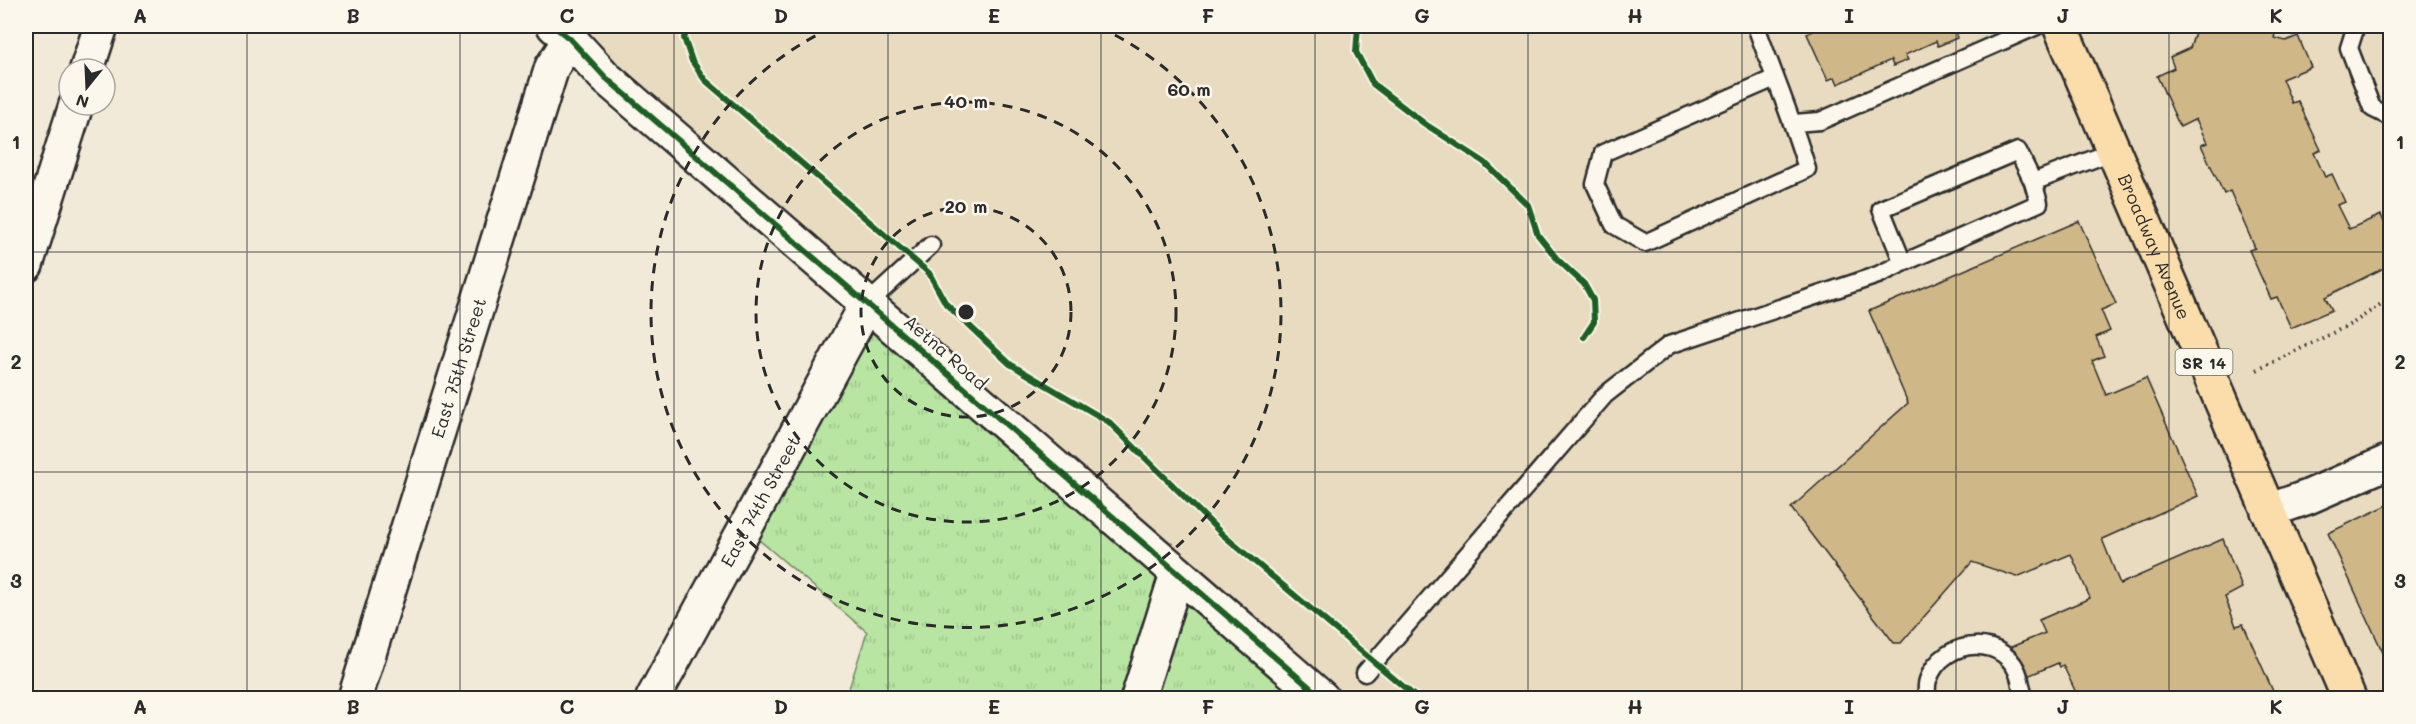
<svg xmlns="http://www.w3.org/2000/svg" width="2416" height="724" viewBox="0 0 2416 724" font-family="Mali,sans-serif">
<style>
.built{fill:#e8dbc0}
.grass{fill:url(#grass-tufts);stroke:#728866;stroke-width:1.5}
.building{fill:#d0b787;stroke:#2b2b2b;stroke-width:1.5}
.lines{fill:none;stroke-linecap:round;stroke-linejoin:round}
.service-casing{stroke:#2b2b2b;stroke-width:21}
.minor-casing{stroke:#2b2b2b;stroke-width:38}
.tertiary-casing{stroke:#2b2b2b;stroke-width:38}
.primary-casing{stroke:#2b2b2b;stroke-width:38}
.path{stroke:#2b2b2b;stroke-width:4;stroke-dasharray:1.5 4.5;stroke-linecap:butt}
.service{stroke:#fbf7ec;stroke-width:16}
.minor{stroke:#fbf7ec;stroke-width:33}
.tertiary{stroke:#fbf7ec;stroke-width:33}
.primary{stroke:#faddab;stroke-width:33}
.cycleway-casing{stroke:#fbf7ec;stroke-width:10}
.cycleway{stroke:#1b5e20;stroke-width:6}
.grid{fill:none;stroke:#2b2b2b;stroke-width:1.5;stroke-opacity:0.55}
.ring{fill:none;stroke:#2b2b2b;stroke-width:3;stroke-dasharray:10 8}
.labels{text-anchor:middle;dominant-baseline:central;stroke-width:5;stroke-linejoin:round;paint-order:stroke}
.shield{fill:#fbf7ec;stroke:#696865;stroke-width:1.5}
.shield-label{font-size:16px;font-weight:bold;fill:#2b2b2b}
.street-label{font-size:18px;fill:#2b2b2b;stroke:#fbf7ec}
.centre{fill:#2b2b2b;stroke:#fbf7ec;stroke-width:3}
.ring-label{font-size:18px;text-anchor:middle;font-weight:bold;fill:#2b2b2b;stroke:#fbf7ec;stroke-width:5;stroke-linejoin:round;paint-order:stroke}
.neatline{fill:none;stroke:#2b2b2b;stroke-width:2}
.grid-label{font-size:20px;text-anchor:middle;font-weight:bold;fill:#2b2b2b}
</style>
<defs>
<pattern id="grass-tufts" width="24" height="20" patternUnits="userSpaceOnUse" patternTransform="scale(1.5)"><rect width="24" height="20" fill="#b8e5a2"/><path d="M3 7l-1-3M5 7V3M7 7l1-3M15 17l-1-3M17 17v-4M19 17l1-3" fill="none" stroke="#9ec58c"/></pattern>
</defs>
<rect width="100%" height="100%" fill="#f2ead8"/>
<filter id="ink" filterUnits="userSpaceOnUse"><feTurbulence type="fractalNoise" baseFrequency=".0167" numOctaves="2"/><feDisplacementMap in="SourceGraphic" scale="12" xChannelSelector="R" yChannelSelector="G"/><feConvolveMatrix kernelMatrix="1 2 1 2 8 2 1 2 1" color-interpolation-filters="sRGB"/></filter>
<g filter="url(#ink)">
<!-- built -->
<path class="built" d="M580,26H2390V698H1322L570,40Z"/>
<!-- grass -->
<path class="grass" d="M867,304L1322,698H846L867,632L745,528Z"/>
<!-- building -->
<path class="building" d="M1823,26H1975L1956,34L1957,38L1938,46L1936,41L1905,55L1908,60L1893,66L1891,60L1838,84L1835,77L1828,80L1807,34Z
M2197,26H2277L2274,38L2286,41L2298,36L2311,67L2282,79L2292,103L2298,101L2321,150L2314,153L2325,177L2332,174L2345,202L2337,205L2349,229L2381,215L2390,236V265L2325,297L2332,310L2291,328L2277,297L2271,299L2249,250L2255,248L2230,191L2224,194L2201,145L2207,143L2196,119L2180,127L2157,76L2174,68L2170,57L2190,48Z
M2079,221L2116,304L2101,310L2110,331L2096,337L2104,356L2092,361L2106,395L2146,378L2198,496L2102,539L2120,584L2223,539L2242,588L2225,597L2236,626L2243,624L2276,698H2075L2078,697L2063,665L2060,667L2058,663L2023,678L2011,647L2045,633L2039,620L2090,598L2071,554L2017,577L1972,562L1901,643H1894L1791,508L1908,403L1869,311Z
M2390,504V668L2328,533Z"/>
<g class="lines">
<!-- service casing -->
<g class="service-casing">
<path id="service" d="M1756,26C1773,74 1793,120 1807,169L1645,243L1614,225L1595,184L1603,153L1775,78
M2356,26L2349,48L2372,108L2390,117
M1794,123L1820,121L2037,26
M2018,151L2033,182L2039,203L1903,263L1881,209Z
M2033,182L2114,151
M867,304L931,245
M1365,673L1605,395L1669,345L1878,275L1903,263
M1927,698C1927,693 1926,685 1928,680C1943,636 2009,633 2020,680C2021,687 2024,692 2022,698"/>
</g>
<!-- minor casing -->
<g class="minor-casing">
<g id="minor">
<path d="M87,69L101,26"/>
<path d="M26,265L76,105"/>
<path d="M2268,511L2308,497L2390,461"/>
<path id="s1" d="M355,698L552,67L570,39"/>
<path id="s2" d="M653,698L867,304"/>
<path d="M1138,698L1177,574"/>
</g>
</g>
<!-- tertiary casing -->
<g class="tertiary-casing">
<path id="tertiary" d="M554,26L570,39L605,77L1322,698"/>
</g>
<!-- primary casing -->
<g class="primary-casing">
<g id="primary">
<path id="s3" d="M2060,26L2349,698"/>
</g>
</g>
<!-- path -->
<path class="path" d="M2257,370L2353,323L2390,298"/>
<!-- service -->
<use href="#service" class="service"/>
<!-- minor -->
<use href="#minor" class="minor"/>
<!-- tertiary -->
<use href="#tertiary" class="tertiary"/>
<!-- primary -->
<use href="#primary" class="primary"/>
<!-- cycleway casing -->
<g class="cycleway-casing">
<path id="cycleway" d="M554,26L570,39L605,77L1322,698
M689,26L684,38L692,61L705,80L929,273L946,304L1010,364L1109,422L1223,535L1417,698
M1358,26L1356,52L1373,84L1425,124L1484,162L1528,205L1538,235L1558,260L1584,284L1593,300L1594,322L1584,337"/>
</g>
<!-- cycleway -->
<use href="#cycleway" class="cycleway"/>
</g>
</g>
<!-- grid -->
<path class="grid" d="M247,26V698M460,26V698M674,26V698M888,26V698M1101,26V698M1315,26V698M1528,26V698M1742,26V698M1956,26V698M2169,26V698M26,252H2390M26,472H2390"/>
<!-- distance rings -->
<g class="ring">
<circle cx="966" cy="312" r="105"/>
<circle cx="966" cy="312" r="210"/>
<path d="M1099 27A315 315 0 1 1 833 27"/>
</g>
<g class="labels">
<!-- shield labels -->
<rect class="shield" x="2175.5" y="349" width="57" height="26" rx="4.5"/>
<g class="shield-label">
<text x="2204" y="362">SR 14</text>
</g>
<!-- street labels -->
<g class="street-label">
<text stroke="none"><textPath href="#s3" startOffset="240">Broadway Avenue</textPath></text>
<text transform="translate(946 352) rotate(41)">Aetna Road</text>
<text stroke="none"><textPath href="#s1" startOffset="346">East 75th Street</textPath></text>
<text stroke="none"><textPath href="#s2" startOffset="224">East 74th Street</textPath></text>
</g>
</g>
<circle cx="966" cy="312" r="9" class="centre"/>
<g class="ring-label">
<text x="1189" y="96">60 m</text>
<text x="966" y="108">40 m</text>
<text x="966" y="213">20 m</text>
</g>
<!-- margin -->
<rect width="2416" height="724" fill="none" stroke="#fbf7ec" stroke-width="66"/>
<!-- north arrow -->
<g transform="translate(87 87) rotate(198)"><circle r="28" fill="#fbf7ec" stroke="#a8a59f" stroke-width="1.5"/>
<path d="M0-4.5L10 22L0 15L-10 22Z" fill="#2b2b2b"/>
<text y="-9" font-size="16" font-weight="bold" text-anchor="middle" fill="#2b2b2b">N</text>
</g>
<rect x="33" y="33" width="2350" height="658" class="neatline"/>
<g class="grid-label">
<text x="140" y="23">A</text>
<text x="353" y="23">B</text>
<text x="567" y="23">C</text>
<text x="781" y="23">D</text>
<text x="994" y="23">E</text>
<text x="1208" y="23">F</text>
<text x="1422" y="23">G</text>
<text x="1635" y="23">H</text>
<text x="1849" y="23">I</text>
<text x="2063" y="23">J</text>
<text x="2276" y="23">K</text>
<text x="16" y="149">1</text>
<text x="2400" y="149">1</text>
<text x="16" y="369">2</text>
<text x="2400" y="369">2</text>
<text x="16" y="588">3</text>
<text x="2400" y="588">3</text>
<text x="140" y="714">A</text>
<text x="353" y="714">B</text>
<text x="567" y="714">C</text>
<text x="781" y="714">D</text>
<text x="994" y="714">E</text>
<text x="1208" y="714">F</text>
<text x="1422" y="714">G</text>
<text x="1635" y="714">H</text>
<text x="1849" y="714">I</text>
<text x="2063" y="714">J</text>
<text x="2276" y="714">K</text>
</g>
</svg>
